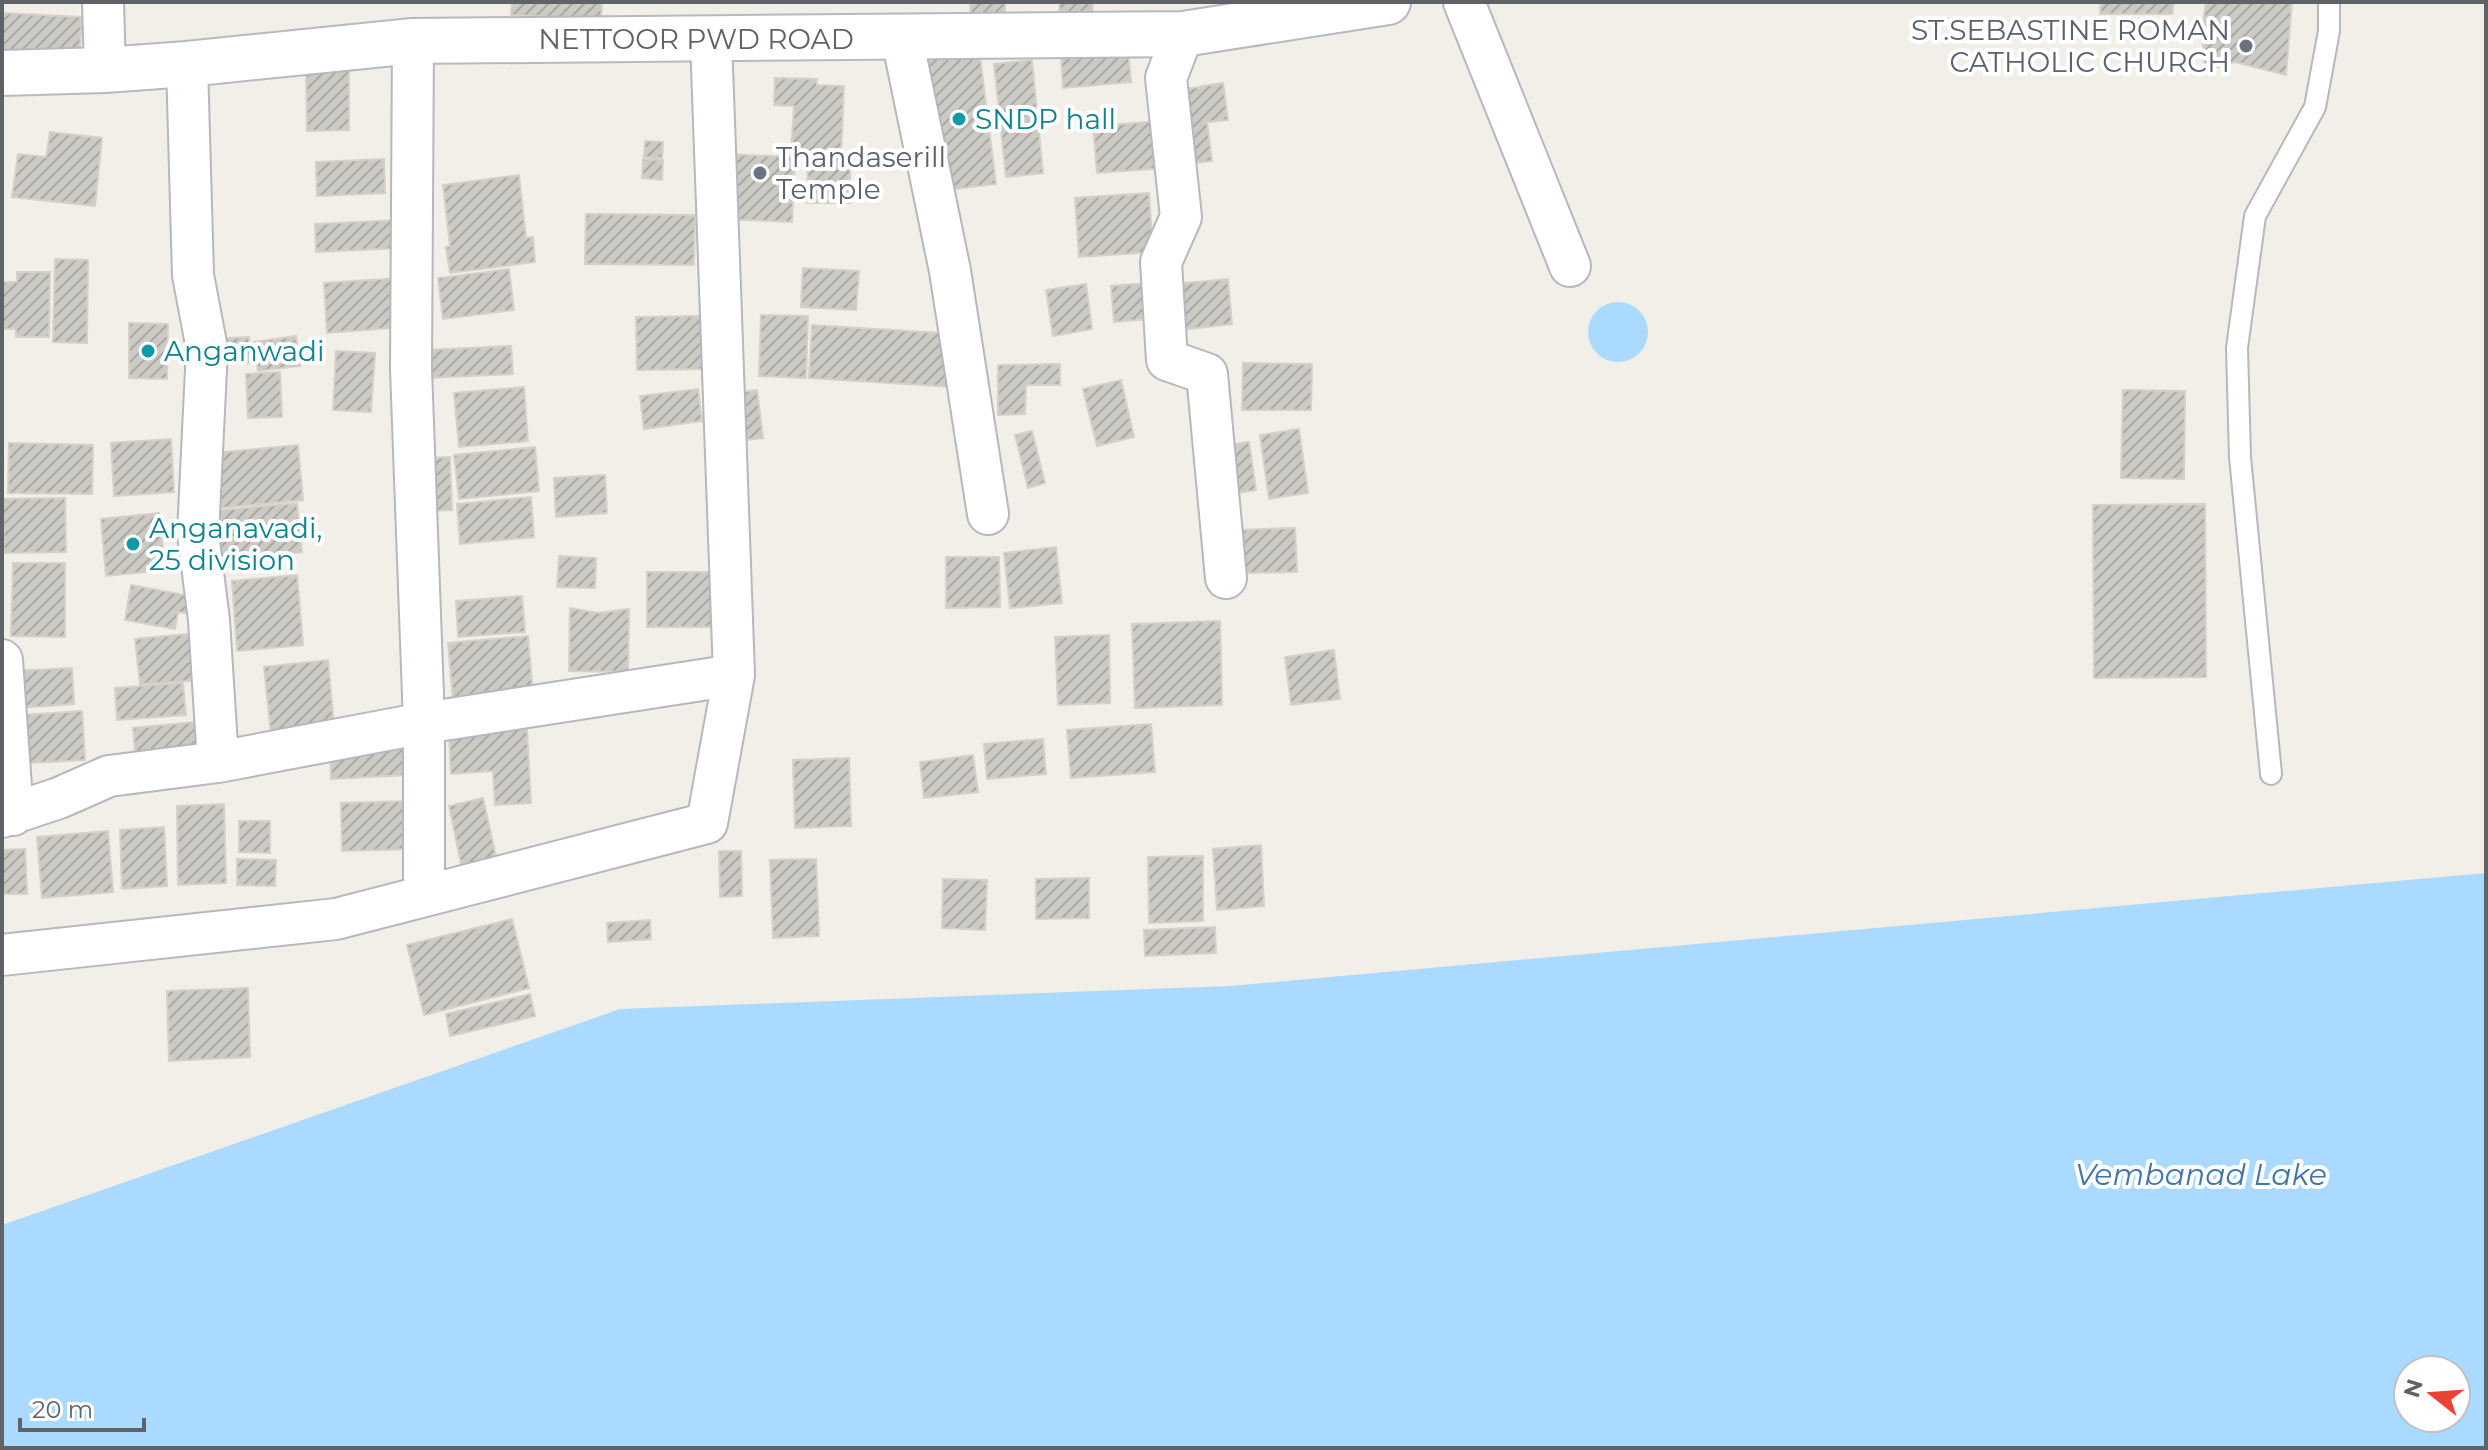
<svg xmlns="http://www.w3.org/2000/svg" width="2488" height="1450" viewBox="0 0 2488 1450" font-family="Montserrat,sans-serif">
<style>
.water{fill:#aadaff;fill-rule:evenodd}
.building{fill:url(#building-hatch);stroke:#d6d1c6;stroke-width:2}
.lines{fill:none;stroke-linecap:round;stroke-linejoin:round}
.lane-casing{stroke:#b5b8bc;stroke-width:24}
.street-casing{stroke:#b5b8bc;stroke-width:44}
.secondary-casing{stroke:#b6babf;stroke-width:48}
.lane{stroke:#fff;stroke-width:20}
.street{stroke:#fff;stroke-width:40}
.secondary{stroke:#fff;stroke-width:44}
.worship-dot{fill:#6b7280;stroke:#fff;stroke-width:3}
.culture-dot{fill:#0f9aa8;stroke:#fff;stroke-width:3}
.labels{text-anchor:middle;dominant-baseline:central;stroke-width:8;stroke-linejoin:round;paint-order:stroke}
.worship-label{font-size:28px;fill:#5b616d;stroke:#fff;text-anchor:end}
.street-label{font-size:28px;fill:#5f6368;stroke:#fff}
.culture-label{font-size:28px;fill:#0d838f;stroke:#fff;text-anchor:start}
.water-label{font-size:30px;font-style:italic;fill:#4174aa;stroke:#fff}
</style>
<defs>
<pattern id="building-hatch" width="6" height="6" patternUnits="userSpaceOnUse" patternTransform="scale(2)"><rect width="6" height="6" fill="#cccac5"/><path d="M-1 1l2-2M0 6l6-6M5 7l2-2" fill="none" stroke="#a9a8a4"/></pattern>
</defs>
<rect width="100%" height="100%" fill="#f1efe8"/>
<!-- water -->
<path class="water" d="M1588 332a30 30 0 1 1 60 0a30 30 0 1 1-60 0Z
M2486,873V1448H2V1225L620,1009L1230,986ZM2408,1370H2456V1418H2408Z"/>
<!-- building -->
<path class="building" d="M512,2H602L601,19L511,15Z
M970,2H1005V19L971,20Z
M1060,2H1093L1091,26L1058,23Z
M2101,2H2174L2172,14H2100Z
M2206,2H2292L2286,75L2235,62L2205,71L2202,29Z
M2,13L82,17L79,62L2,57Z
M979,48L996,184L938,191L922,55Z
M1128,50L1131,82L1063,88L1061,56Z
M1032,60L1043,173L1006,177L994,64Z
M306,67H349V130L307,131Z
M775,78L817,79V85L844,86L841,155L791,153L794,106L774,105Z
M1223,83L1228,120L1207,122L1212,161L1179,165V90Z
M1162,121L1166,168L1097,173L1093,126Z
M50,132L102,138L95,206L12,197L18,154L46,157Z
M645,141L663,142L662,158L644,157Z
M727,154L795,157L792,222L724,219Z
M808,157H850V203H807Z
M384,159L385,193L317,196L316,162Z
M643,159L663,160L662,180L642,178Z
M519,175L526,238L533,237L535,262L450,273L446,247L450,246L443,185Z
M1149,193L1153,252L1079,257L1075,198Z
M586,214L695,215L694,265L585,264Z
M401,220V248L316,252L315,224Z
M55,259L88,260L87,343L53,342Z
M803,268L859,271L856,310L801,307Z
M509,269L514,310L443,319L438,278Z
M17,272H50L49,337H16V329H2V282H17Z
M400,278L403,327L327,333L324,283Z
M1228,279L1232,324L1171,331L1166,285Z
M1159,282L1163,318L1114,322L1111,286Z
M1086,284L1092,329L1053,336L1046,290Z
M761,315L808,316L806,378L759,376Z
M704,316L705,369L637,370L636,317Z
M129,323L168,324L167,379L129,378Z
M812,325L956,334L953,387L809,378Z
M296,336L300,366L258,371L254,342Z
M249,337L251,363L213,365L211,339Z
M511,346L513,374L427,378L426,350Z
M336,351L375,353L371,412L333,410Z
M1243,363L1312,364L1311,410H1242Z
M1060,364V385H1026L1025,414L998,415V365Z
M280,372L282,417L248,418L246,374Z
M1121,380L1134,437L1097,446L1083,389Z
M524,387L528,441L459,447L454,393Z
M698,389L702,421L644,429L640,396Z
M757,390L763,438L737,441L732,393Z
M2123,390L2185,391L2184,479L2121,478Z
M1299,429L1308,493L1269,499L1260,435Z
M1032,431L1045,483L1028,488L1015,435Z
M171,439L174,492L114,496L111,443Z
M1249,442L1256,490L1225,495L1217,447Z
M9,443L93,445L92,494L8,493Z
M298,445L303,500L220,508L215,453Z
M535,447L539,491L459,499L454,455Z
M450,457L452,510L430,511L428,458Z
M605,475L607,513L556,517L554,478Z
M531,497L534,537L460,544L457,504Z
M65,498L66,552L4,553L3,499Z
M297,503L302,552L217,561L213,511Z
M2205,504L2206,677L2094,678L2093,505Z
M159,513L165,570L106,576L101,519Z
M1295,528L1297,572L1237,573L1236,530Z
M1056,547L1062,603L1010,608L1004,553Z
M559,556L596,558L595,588L557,587Z
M946,557H999L1000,607L946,608Z
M13,563H65V637L11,636Z
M647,572H721V627H647Z
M297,575L303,645L237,651L232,581Z
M131,585L196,597L193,614L178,612L175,629L125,620Z
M522,596L525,632L458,637L456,601Z
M570,608L598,613L629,609L628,672L569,671Z
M1220,621L1222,705L1135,708L1132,624Z
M198,633L203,680L140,684L135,639Z
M1109,635L1110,703L1058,705L1055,637Z
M528,636L533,693L453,700L448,643Z
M1334,650L1340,699L1291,705L1285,657Z
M328,660L334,726L271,734L264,667Z
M72,668L74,704L16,708L14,671Z
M183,683L186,715L117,720L115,688Z
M82,711L85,760L11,764L9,716Z
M206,721L209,754L136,760L133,728Z
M1151,724L1155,772L1071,778L1067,730Z
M527,729L531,803L495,805L493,771L451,774L449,734Z
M1043,739L1046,774L987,779L984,744Z
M406,742L408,775L331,779L330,746Z
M973,755L978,792L924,798L920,762Z
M849,758L851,826L795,828L793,760Z
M483,798L497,861L462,869L449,806Z
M410,801L412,849L342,851L341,803Z
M224,804L226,883L178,885L177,806Z
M239,821H270V853L239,852Z
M164,827L167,886L122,889L120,830Z
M108,831L113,892L42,898L37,837Z
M1261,845L1264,906L1217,910L1213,849Z
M25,849L27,894H2V850Z
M719,851H741L742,896L720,897Z
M1203,856V921L1149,923L1148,857Z
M237,859L276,860L275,886L237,885Z
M816,859L819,936L773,938L770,860Z
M1089,878V918L1036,919V879Z
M943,879L987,880L985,930L942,928Z
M512,919L529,988L424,1015L407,945Z
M650,920L651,939L608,942L607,923Z
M1215,927L1216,953L1145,956L1144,930Z
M248,988L250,1057L169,1061L167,991Z
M530,994L535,1016L450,1036L446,1014Z"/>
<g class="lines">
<!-- lane casing -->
<g class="lane-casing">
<path id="lane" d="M2271,774L2240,457L2237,348L2255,216L2315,107L2329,31V2"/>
</g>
<!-- street casing -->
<g class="street-casing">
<path id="street" d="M103,2L105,70
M1464,2L1570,266
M1183,34L1166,78L1181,217L1161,262L1167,360L1207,374L1226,578
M902,38L950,271L988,514
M413,41L411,369L424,723V896
M187,64L193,275L207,349L198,534L209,620L218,762L424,723L734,675
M2,660L13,815
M2,817L59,798L109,776L218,762
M2,955L336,919L707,823L734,675L711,39"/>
</g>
<!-- secondary casing -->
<g class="secondary-casing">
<path id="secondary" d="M2,73L105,70L187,64L413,41L1183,34L1388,2"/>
</g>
<!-- lane -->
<use href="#lane" class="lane"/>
<!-- street -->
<use href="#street" class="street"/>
<!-- secondary -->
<use href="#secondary" class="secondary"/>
</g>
<!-- markers -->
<g class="worship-dot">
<circle cx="2246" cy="46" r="8"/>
<circle cx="760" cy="173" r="8"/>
</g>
<g class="culture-dot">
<circle cx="959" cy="119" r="8"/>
<circle cx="148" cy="351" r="8"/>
<circle cx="133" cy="544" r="8"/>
</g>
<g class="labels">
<!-- worship labels -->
<g class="worship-label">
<text x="2230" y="30">ST.SEBASTINE ROMAN<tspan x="2230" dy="32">CATHOLIC CHURCH</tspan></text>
<text x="776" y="157" text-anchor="start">Thandaserill<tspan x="776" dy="32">Temple</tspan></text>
</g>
<!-- street labels -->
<g class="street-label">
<text x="696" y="39">NETTOOR PWD ROAD</text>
</g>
<!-- culture labels -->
<g class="culture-label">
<text x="975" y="119">SNDP hall</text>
<text x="164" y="351">Anganwadi</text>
<text x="149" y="528">Anganavadi,<tspan x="149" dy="32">25 division</tspan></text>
</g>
<!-- water labels -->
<g class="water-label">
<text x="2201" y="1174">Vembanad Lake</text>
</g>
</g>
<!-- border -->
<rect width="2488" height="1450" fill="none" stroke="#5f6368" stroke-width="8"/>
<!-- north arrow -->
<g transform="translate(2432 1394) rotate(287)"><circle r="38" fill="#ffffff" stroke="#bfc1c3" stroke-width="2"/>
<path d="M0-6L14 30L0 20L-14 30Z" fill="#ea4335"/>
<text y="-12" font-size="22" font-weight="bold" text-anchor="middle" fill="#5f6368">N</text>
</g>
<!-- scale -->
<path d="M20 1418v12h124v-12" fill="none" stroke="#5f6368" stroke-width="4"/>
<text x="32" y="1418" font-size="24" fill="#5f6368" stroke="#ffffff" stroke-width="6" paint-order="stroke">20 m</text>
</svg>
